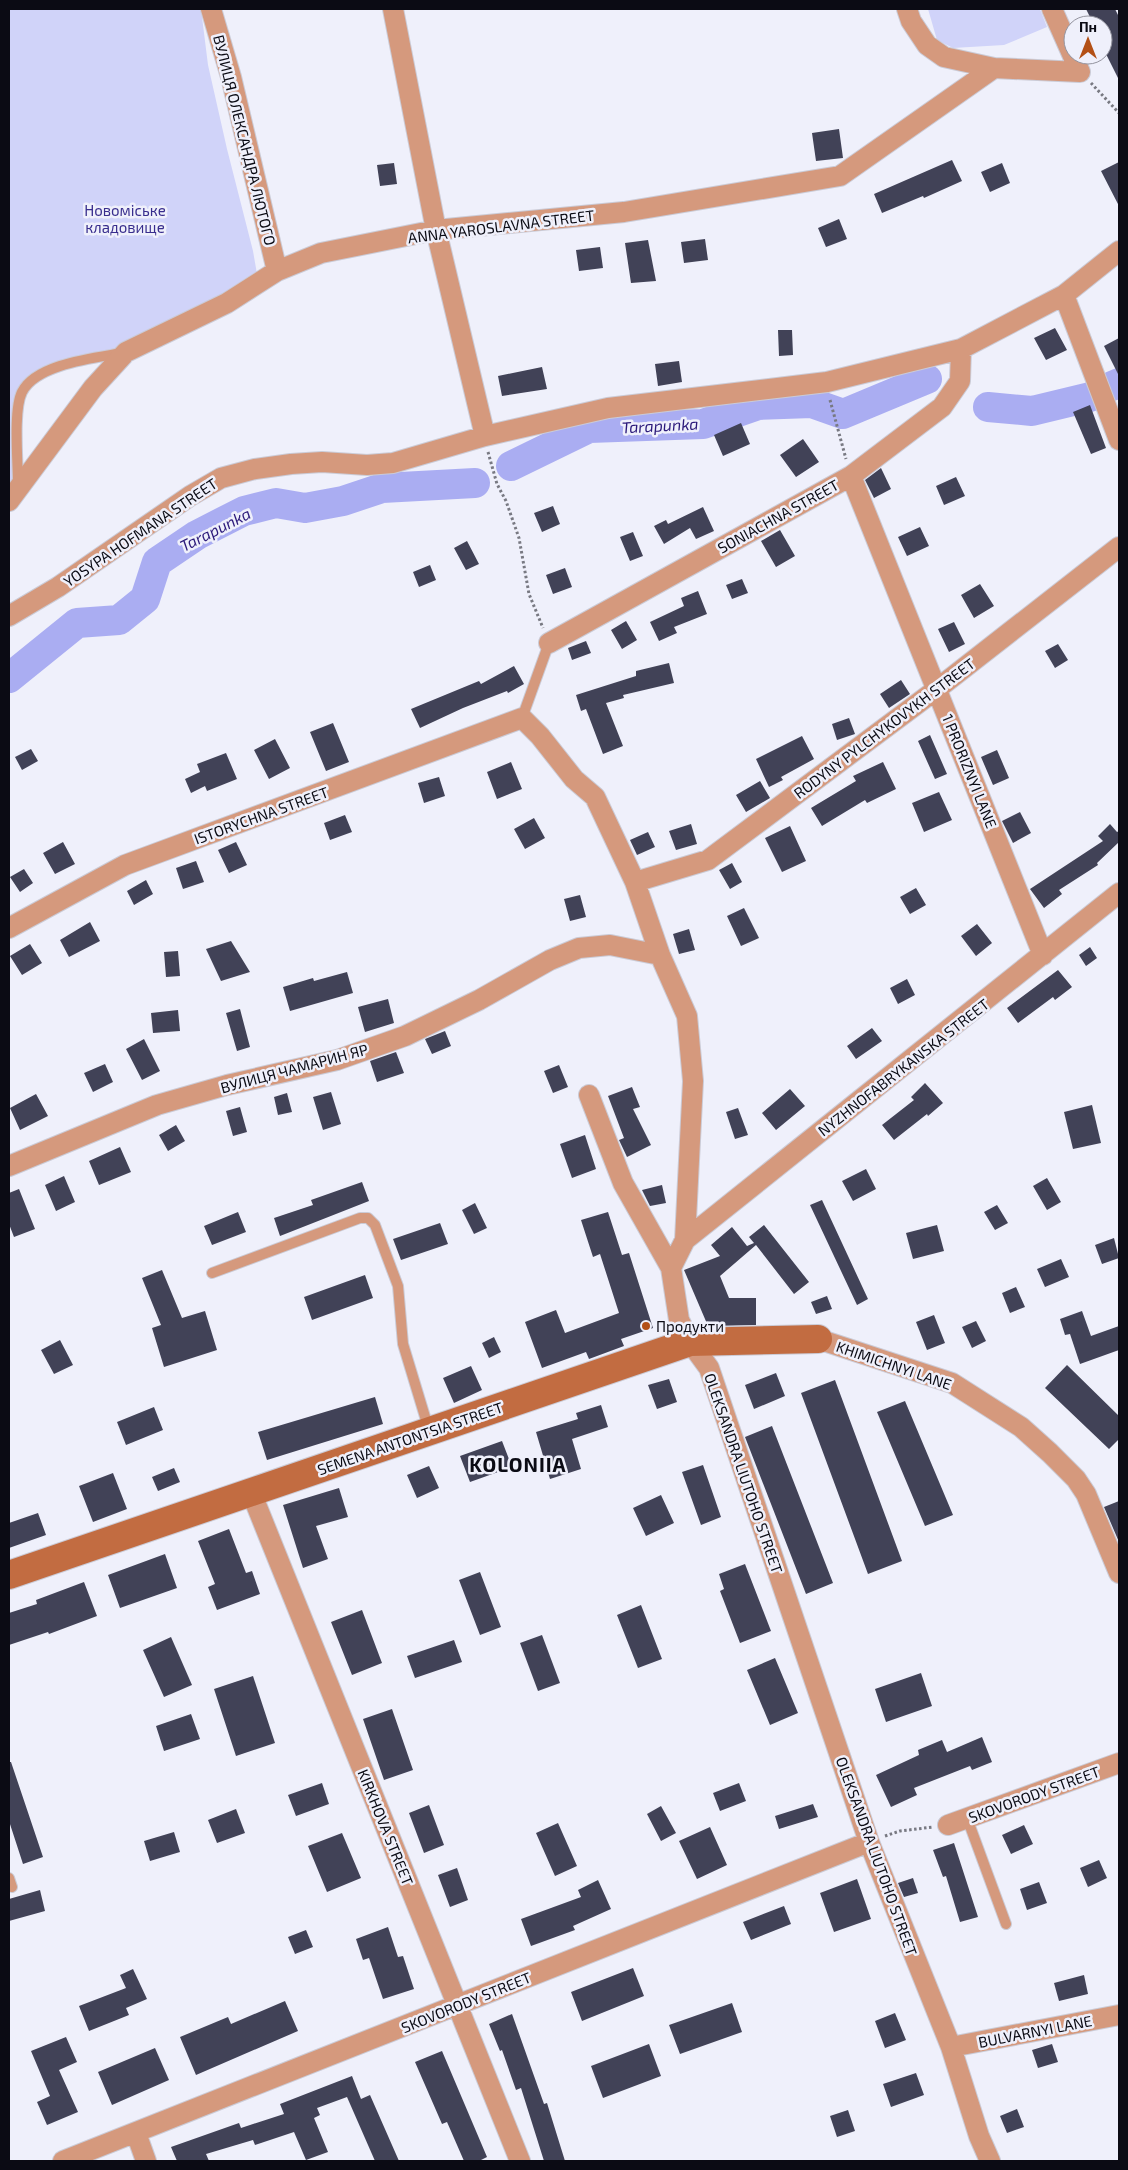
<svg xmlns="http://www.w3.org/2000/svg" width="1128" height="2170" viewBox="0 0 1128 2170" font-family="'Exo 2',sans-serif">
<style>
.green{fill:#d0d3f9}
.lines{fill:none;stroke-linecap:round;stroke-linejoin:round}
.river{stroke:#aaadf2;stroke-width:30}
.building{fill:#414257}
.lane-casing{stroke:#cbcbd6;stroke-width:12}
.street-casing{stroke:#cbcbd6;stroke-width:22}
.secondary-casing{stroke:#cbcbd6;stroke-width:30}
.path{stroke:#787982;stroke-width:3;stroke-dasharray:2.5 2.5;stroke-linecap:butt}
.lane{stroke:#d5997d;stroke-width:10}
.street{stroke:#d5997d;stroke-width:20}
.secondary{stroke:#c26c41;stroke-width:28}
.poi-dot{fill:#b35016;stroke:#eff0fb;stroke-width:2}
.labels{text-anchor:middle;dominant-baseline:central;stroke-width:5;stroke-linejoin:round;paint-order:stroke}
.street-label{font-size:15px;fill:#0b0b14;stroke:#eff0fb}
.park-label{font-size:15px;fill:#382d8d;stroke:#eff0fb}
.poi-label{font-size:15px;fill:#0b0b14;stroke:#eff0fb;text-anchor:start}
.water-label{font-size:16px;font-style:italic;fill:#2b197a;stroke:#eff0fb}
.district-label{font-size:20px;font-weight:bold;letter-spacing:1px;fill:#0b0b14;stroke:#eff0fb}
</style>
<rect width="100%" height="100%" fill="#eff0fb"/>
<!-- green -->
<path class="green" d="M9,9H201L208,65L227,149L253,251L257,274L209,306L128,346L68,359L20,387L14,401V485L9,491Z
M928,9H1040L1047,27L1004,45L953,48L937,40Z"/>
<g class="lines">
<!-- river -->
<path class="river" d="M1112,386L1119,383
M988,407L1032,411L1090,397
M511,466L589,428L703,424L758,405L812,403L843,414L927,379
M9,678L77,623L119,620L145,599L157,562L197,535L244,511L276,503L305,508L343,501L382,488L475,483"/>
</g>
<!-- building -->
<path class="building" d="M1086,9H1115L1119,17V80L1103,48V25H1094Z
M839,129L843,158L816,161L812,133Z
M952,160L962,181L924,198L923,196L882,213L874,194Z
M1119,162V206L1101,171Z
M394,163L397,184L380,186L377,165Z
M1002,163L1010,183L990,192L981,172Z
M839,219L847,239L826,247L818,228Z
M705,239L708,260L684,263L681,242Z
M648,240L656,281L631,283L625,243Z
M600,247L603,268L579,271L576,250Z
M1055,328L1067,350L1046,360L1034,338Z
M778,330H792L793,355L779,356Z
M1119,338V376L1104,346Z
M679,361L682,382L658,386L655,364Z
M542,367L547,389L502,396L498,376Z
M1090,405L1106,448L1091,454L1073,412Z
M741,423L750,444L723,456L714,435Z
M803,439L819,462L796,477L780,455Z
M881,468L891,489L874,498L865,480Z
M956,477L965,496L944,505L936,486Z
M553,506L560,524L542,532L534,513Z
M703,507L714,531L696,539L690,528L664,544L654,526L666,520L668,524Z
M920,527L929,546L907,556L898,537Z
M780,530L795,556L776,567L761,541Z
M633,532L643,556L630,561L620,537Z
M467,541L479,564L466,570L454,548Z
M430,565L436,580L419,587L413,572Z
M565,568L572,587L553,594L546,575Z
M742,579L748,593L732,599L726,585Z
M980,584L994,606L974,618L961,595Z
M698,591L707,614L674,627L677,633L659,641L650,622L684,606L681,598Z
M626,621L637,640L622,649L611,630Z
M954,622L965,644L949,652L938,629Z
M586,641L591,653L572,660L568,648Z
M1058,644L1068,660L1055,668L1045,651Z
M669,663L674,683L623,695L624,698L606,703L623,746L603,754L586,709L581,711L576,695L636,676V671Z
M514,666L524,684L508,693L507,691L463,708L420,728L411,709L479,681L481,684Z
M901,680L910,694L889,708L880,694Z
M849,718L855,734L837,740L832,724Z
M333,723L349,762L326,771L310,732Z
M930,735L947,774L935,779L918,741Z
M802,736L814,759L781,777L783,780L769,787L756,759Z
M275,739L290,768L269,779L254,750Z
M31,749L38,761L22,770L15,757Z
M997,750L1009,778L993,785L981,757Z
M226,753L237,779L207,791L205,786L191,793L185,779L200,772L197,764Z
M511,762L522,789L497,799L487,772Z
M883,762L896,789L867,803L865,800L822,826L811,808L856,781L853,776Z
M439,777L445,796L424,803L418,783Z
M760,781L770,798L746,812L736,795Z
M939,792L952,820L924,832L912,803Z
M1020,812L1031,833L1013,843L1002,821Z
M345,815L352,832L330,840L324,823Z
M534,818L545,838L525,849L514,829Z
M691,824L697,844L676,850L669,831Z
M1110,824L1117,832L1119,831V842L1097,863L1098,865L1059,890L1062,894L1044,908L1030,889L1103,841L1098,836Z
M790,826L806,861L782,872L765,838Z
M648,832L655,847L637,855L630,840Z
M63,842L75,864L55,874L43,853Z
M236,842L247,865L229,873L218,850Z
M196,861L204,882L183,889L176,868Z
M732,863L742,882L730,889L719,870Z
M24,869L33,883L20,892L10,877Z
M146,880L153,894L134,905L127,891Z
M916,888L926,905L910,914L900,897Z
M580,895L586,917L570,921L564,899Z
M744,908L759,938L741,946L727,916Z
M90,922L100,941L69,957L60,940Z
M977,924L992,943L976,956L961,936Z
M689,929L695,950L679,954L673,934Z
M231,941L250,972L221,981L206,949Z
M30,944L42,963L22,975L10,956Z
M1090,947L1097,958L1086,966L1079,955Z
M178,951L180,976L166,977L164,952Z
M1058,970L1072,987L1055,1000L1053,997L1018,1023L1007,1008Z
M347,972L353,993L290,1011L283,987L313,978L314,981Z
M907,979L915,995L898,1004L890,988Z
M388,999L394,1023L365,1032L358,1007Z
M240,1009L250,1047L237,1051L226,1013Z
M178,1010L180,1031L153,1033L151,1013Z
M872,1028L882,1041L856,1059L847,1046Z
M445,1031L451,1046L432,1054L425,1039Z
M144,1039L160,1071L142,1080L126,1049Z
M396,1052L404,1073L377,1082L370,1061Z
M105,1064L113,1082L93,1092L84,1073Z
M559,1065L568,1087L553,1093L544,1071Z
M925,1083L943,1103L928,1116L927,1114L894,1140L882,1125L914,1100L911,1097Z
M632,1087L640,1107L633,1109L651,1145L627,1157L619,1140L624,1138L608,1096Z
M790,1089L805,1106L776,1130L762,1113Z
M331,1092L341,1124L323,1130L313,1097Z
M287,1093L292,1112L278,1115L274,1097Z
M36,1094L48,1116L20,1130L10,1108Z
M1092,1105L1101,1143L1073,1149L1064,1112Z
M240,1107L247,1132L233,1136L226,1111Z
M738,1108L748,1135L735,1139L726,1112Z
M176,1125L185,1141L168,1151L159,1135Z
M585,1135L596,1169L572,1178L560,1144Z
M120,1147L131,1172L99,1185L89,1161Z
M866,1169L876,1189L853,1201L842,1181Z
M64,1176L75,1202L56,1211L45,1185Z
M1047,1178L1061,1202L1047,1210L1033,1186Z
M362,1182L369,1201L280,1236L274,1218L313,1205L311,1200Z
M662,1185L666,1203L650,1206L642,1190Z
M19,1189L35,1229L14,1237L9,1224V1193Z
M822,1200L868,1299L857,1305L810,1205Z
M475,1203L487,1228L474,1234L462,1210Z
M997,1205L1008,1223L995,1230L984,1212Z
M238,1212L246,1232L212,1245L204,1226Z
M608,1212L622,1255L629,1253L653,1328L621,1339L624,1346L589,1359L586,1352L542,1368L525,1322L556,1310L565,1333L619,1313L600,1254L593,1257L581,1220Z
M440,1223L448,1244L401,1260L393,1239Z
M764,1225L809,1282L794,1294L756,1245L720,1276L729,1298H756V1325L708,1326L684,1270L720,1256L711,1245L732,1227L747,1246L754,1243L749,1237Z
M937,1225L944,1251L913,1259L906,1233Z
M1114,1238L1119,1258L1102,1264L1095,1245Z
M1061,1259L1069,1277L1045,1287L1037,1269Z
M162,1270L182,1318L205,1311L217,1350L164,1367L152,1328L161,1325L142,1278Z
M365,1275L373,1298L312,1320L304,1297Z
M1016,1287L1025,1307L1010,1313L1002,1293Z
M827,1296L832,1309L816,1314L811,1302Z
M1082,1311L1091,1336L1119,1326V1350L1080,1364L1070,1334L1065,1335L1060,1319Z
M934,1315L945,1343L927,1350L916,1322Z
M976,1321L986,1341L972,1348L962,1327Z
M494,1337L501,1352L489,1358L482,1343Z
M60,1340L73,1365L54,1374L41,1350Z
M1067,1365L1119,1416V1439L1109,1449L1045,1388Z
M471,1366L482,1390L454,1403L443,1378Z
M776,1373L785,1396L754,1409L745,1385Z
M669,1379L677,1402L657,1409L648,1385Z
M835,1380L902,1561L868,1574L801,1393Z
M375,1397L383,1424L267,1460L258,1432Z
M905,1401L953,1515L925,1526L877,1412Z
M601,1405L608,1427L572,1439L581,1469L550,1479L536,1432L578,1419L576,1413Z
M154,1407L163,1430L126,1445L117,1422Z
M772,1426L833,1583L806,1594L745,1437Z
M502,1441L512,1467L470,1482L460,1456Z
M703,1465L721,1517L701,1525L682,1472Z
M429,1466L439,1488L417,1498L407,1475Z
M174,1468L180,1482L158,1491L152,1477Z
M113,1473L127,1509L93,1522L79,1486Z
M339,1488L348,1517L316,1526L328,1559L303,1568L283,1505Z
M661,1495L674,1523L646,1536L633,1508Z
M1119,1501V1542L1104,1507Z
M38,1513L46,1535L9,1548V1523Z
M229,1529L246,1573L252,1571L260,1594L217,1610L208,1587L215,1584L198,1541Z
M165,1554L177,1588L120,1608L108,1575Z
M745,1564L771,1631L740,1643L720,1591L724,1589L719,1574Z
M480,1572L501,1627L480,1635L459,1580Z
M84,1582L97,1616L49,1634L48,1632L9,1645V1613L37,1604L36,1600Z
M641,1605L662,1659L638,1668L617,1615Z
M362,1610L382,1663L352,1675L331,1622Z
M542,1635L560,1683L538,1691L520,1643Z
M171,1637L192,1685L164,1697L143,1650Z
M454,1640L462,1662L415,1678L407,1656Z
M775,1658L798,1713L770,1725L747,1670Z
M921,1673L932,1706L886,1722L875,1689Z
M253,1676L275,1743L236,1756L214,1689Z
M392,1709L413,1770L384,1780L363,1719Z
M191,1714L200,1739L164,1751L156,1726Z
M982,1737L992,1762L972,1770L970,1766L914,1788L917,1795L891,1807L876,1775L919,1755L918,1750L942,1740L947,1752Z
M9,1762H11L43,1857L23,1864L9,1821Z
M322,1783L329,1804L296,1816L288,1795Z
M739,1783L746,1801L720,1811L713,1793Z
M813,1804L818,1817L779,1829L775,1816Z
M429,1805L444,1845L424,1853L409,1813Z
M661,1806L676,1833L661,1841L647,1814Z
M236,1809L245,1833L217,1843L208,1820Z
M558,1823L577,1866L555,1876L536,1833Z
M1024,1825L1033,1844L1011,1854L1002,1835Z
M710,1827L727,1865L697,1879L679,1841Z
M174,1832L180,1852L150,1861L144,1841Z
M342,1833L361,1878L327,1892L308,1846Z
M954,1843L978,1917L960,1922L946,1876L943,1877L933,1850Z
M1099,1860L1107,1878L1088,1887L1080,1868Z
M457,1868L468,1900L450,1907L438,1875Z
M913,1878L918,1893L904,1897L898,1883Z
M857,1879L871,1919L834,1932L820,1893Z
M598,1880L611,1909L573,1926L575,1930L531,1946L521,1919L581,1897L578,1890Z
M1039,1882L1047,1903L1027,1910L1020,1889Z
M40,1890L45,1911L9,1921V1899Z
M784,1906L791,1924L751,1940L743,1922Z
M388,1927L398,1957L403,1956L414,1989L383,1999L369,1958L363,1960L356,1939Z
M306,1930L313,1947L295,1954L288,1937Z
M633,1968L644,1996L582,2021L571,1992Z
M133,1969L147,1999L126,2008L129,2015L89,2031L79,2006L126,1988L120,1975Z
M1084,1975L1088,1994L1059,2001L1054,1983Z
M285,2001L298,2031L196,2075L180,2037L228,2017L231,2024Z
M732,2003L742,2032L680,2054L669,2025Z
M895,2013L906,2040L885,2048L875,2021Z
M512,2014L544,2104L547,2103L565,2161H544L521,2088L516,2090L502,2050L500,2051L489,2024Z
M66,2037L77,2062L59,2070L78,2112L47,2125L37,2102L50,2096L31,2051Z
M649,2044L661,2076L603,2098L591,2066Z
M1052,2044L1058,2062L1038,2068L1032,2050Z
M155,2048L169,2080L112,2105L98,2072Z
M442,2051L487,2157L479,2161H464L447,2122L442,2124L415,2062Z
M916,2073L924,2095L891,2107L883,2084Z
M352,2076L361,2099L370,2095L399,2161H375L347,2097L317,2108L320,2115L314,2118L328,2152L306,2160L294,2132L255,2145L253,2140L206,2154L209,2161H177L171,2147L239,2123L241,2128L284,2114L280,2104Z
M1017,2109L1024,2127L1007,2133L1000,2116Z
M848,2110L855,2131L837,2137L830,2116Z"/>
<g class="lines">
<!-- lane casing -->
<g class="lane-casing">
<path id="lane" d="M18,484C18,462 13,410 22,392C36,364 94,358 122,353
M522,718L549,643
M212,1273L360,1218H368L375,1225L398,1286L403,1344L429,1430
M967,1818L1006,1924
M9,1878L12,1887"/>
</g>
<!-- street casing -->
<g class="street-casing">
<path id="street" d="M211,9L231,77L277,271
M393,9L436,230L485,436
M907,9L911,21L927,45L944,57L994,68L1080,72L1052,9
M1064,295L1119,440
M851,476L1043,955
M9,501L93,388L126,352L227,303L277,271L321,253L436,230L624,212L840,176L994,68
M9,616L58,587L190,496L221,478L255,469L291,464L322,462L367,465L393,463L485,436L608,408L827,382L961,349L1064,295L1119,251
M549,643L851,476L942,407L960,381L961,349
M635,882L708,860L937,689L1119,547
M9,928L125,865L522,718L540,736L574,779L595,797L635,882L660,955L687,1016L693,1081L685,1240L671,1268L679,1320L690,1342L709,1368L869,1842L951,2047L979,2136L990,2161
M589,1095L623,1183L671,1268
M9,1166L157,1105L227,1085L337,1060L405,1036L479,1000L550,960L579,948L610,945L660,955
M685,1240L1119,893
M818,1339L952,1383L1021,1427L1050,1453L1076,1479L1086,1494L1119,1573
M251,1492L520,2161
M948,1825L1119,1763
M951,2047L1119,2015
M136,2133L146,2161
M63,2161L869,1842"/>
</g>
<!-- secondary casing -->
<g class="secondary-casing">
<path id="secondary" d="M9,1575L690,1342L818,1339"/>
</g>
<!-- path -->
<path class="path" d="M1091,83L1119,113
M830,400L846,459
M488,452L497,484L506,501L519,538L529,594L543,628
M885,1836L900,1831L933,1827"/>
<!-- lane -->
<use href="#lane" class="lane"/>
<!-- street -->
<use href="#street" class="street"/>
<!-- secondary -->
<use href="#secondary" class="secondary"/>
</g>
<!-- markers -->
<circle class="poi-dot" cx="646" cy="1326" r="5"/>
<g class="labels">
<!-- street labels -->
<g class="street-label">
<text transform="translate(245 140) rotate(76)">ВУЛИЦЯ ОЛЕКСАНДРА ЛЮТОГО</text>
<text transform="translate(501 226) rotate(-7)">ANNA YAROSLAVNA STREET</text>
<text transform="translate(778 516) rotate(-29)">SONIACHNA STREET</text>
<text transform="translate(140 532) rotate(-34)">YOSYPA HOFMANA STREET</text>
<text transform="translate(884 728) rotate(-37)">RODYNY PYLCHYKOVYKH STREET</text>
<text transform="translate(970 771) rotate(68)">1 PRORIZNYI LANE</text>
<text transform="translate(261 815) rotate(-20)">ISTORYCHNA STREET</text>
<text transform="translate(903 1067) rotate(-38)">NYZHNOFABRYKANSKA STREET</text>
<text transform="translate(294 1068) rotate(-15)">ВУЛИЦЯ ЧАМАРИН ЯР</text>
<text transform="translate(894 1365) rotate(19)">KHIMICHNYI LANE</text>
<text transform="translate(410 1438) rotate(-19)">SEMENA ANTONTSIA STREET</text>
<text transform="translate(744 1473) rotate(71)">OLEKSANDRA LIUTOHO STREET</text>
<text transform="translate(1034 1794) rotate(-20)">SKOVORODY STREET</text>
<text transform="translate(386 1827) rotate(68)">KIRKHOVA STREET</text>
<text transform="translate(877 1856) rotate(70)">OLEKSANDRA LIUTOHO STREET</text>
<text transform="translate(466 2002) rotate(-22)">SKOVORODY STREET</text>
<text transform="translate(1035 2031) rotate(-11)">BULVARNYI LANE</text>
</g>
<!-- park labels -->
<g class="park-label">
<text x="125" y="210">Новоміське<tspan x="125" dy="17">кладовище</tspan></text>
</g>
<!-- poi labels -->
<g class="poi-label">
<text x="656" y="1326">Продукти</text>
</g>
<!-- water labels -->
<g class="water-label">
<text transform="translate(660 425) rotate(-3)">Tarapunka</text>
<text transform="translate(215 529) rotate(-27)">Tarapunka</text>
</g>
<!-- district labels -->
<g class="district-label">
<text x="518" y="1464">KOLONIIA</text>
</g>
</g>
<!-- border -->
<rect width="1128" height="2170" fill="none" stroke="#0b0b14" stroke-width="20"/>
<!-- north arrow -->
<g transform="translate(1088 40)"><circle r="24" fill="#eff0fb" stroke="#94949f"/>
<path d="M0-4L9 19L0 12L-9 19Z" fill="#b35016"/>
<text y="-8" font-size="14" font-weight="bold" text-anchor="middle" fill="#0b0b14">Пн</text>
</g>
</svg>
